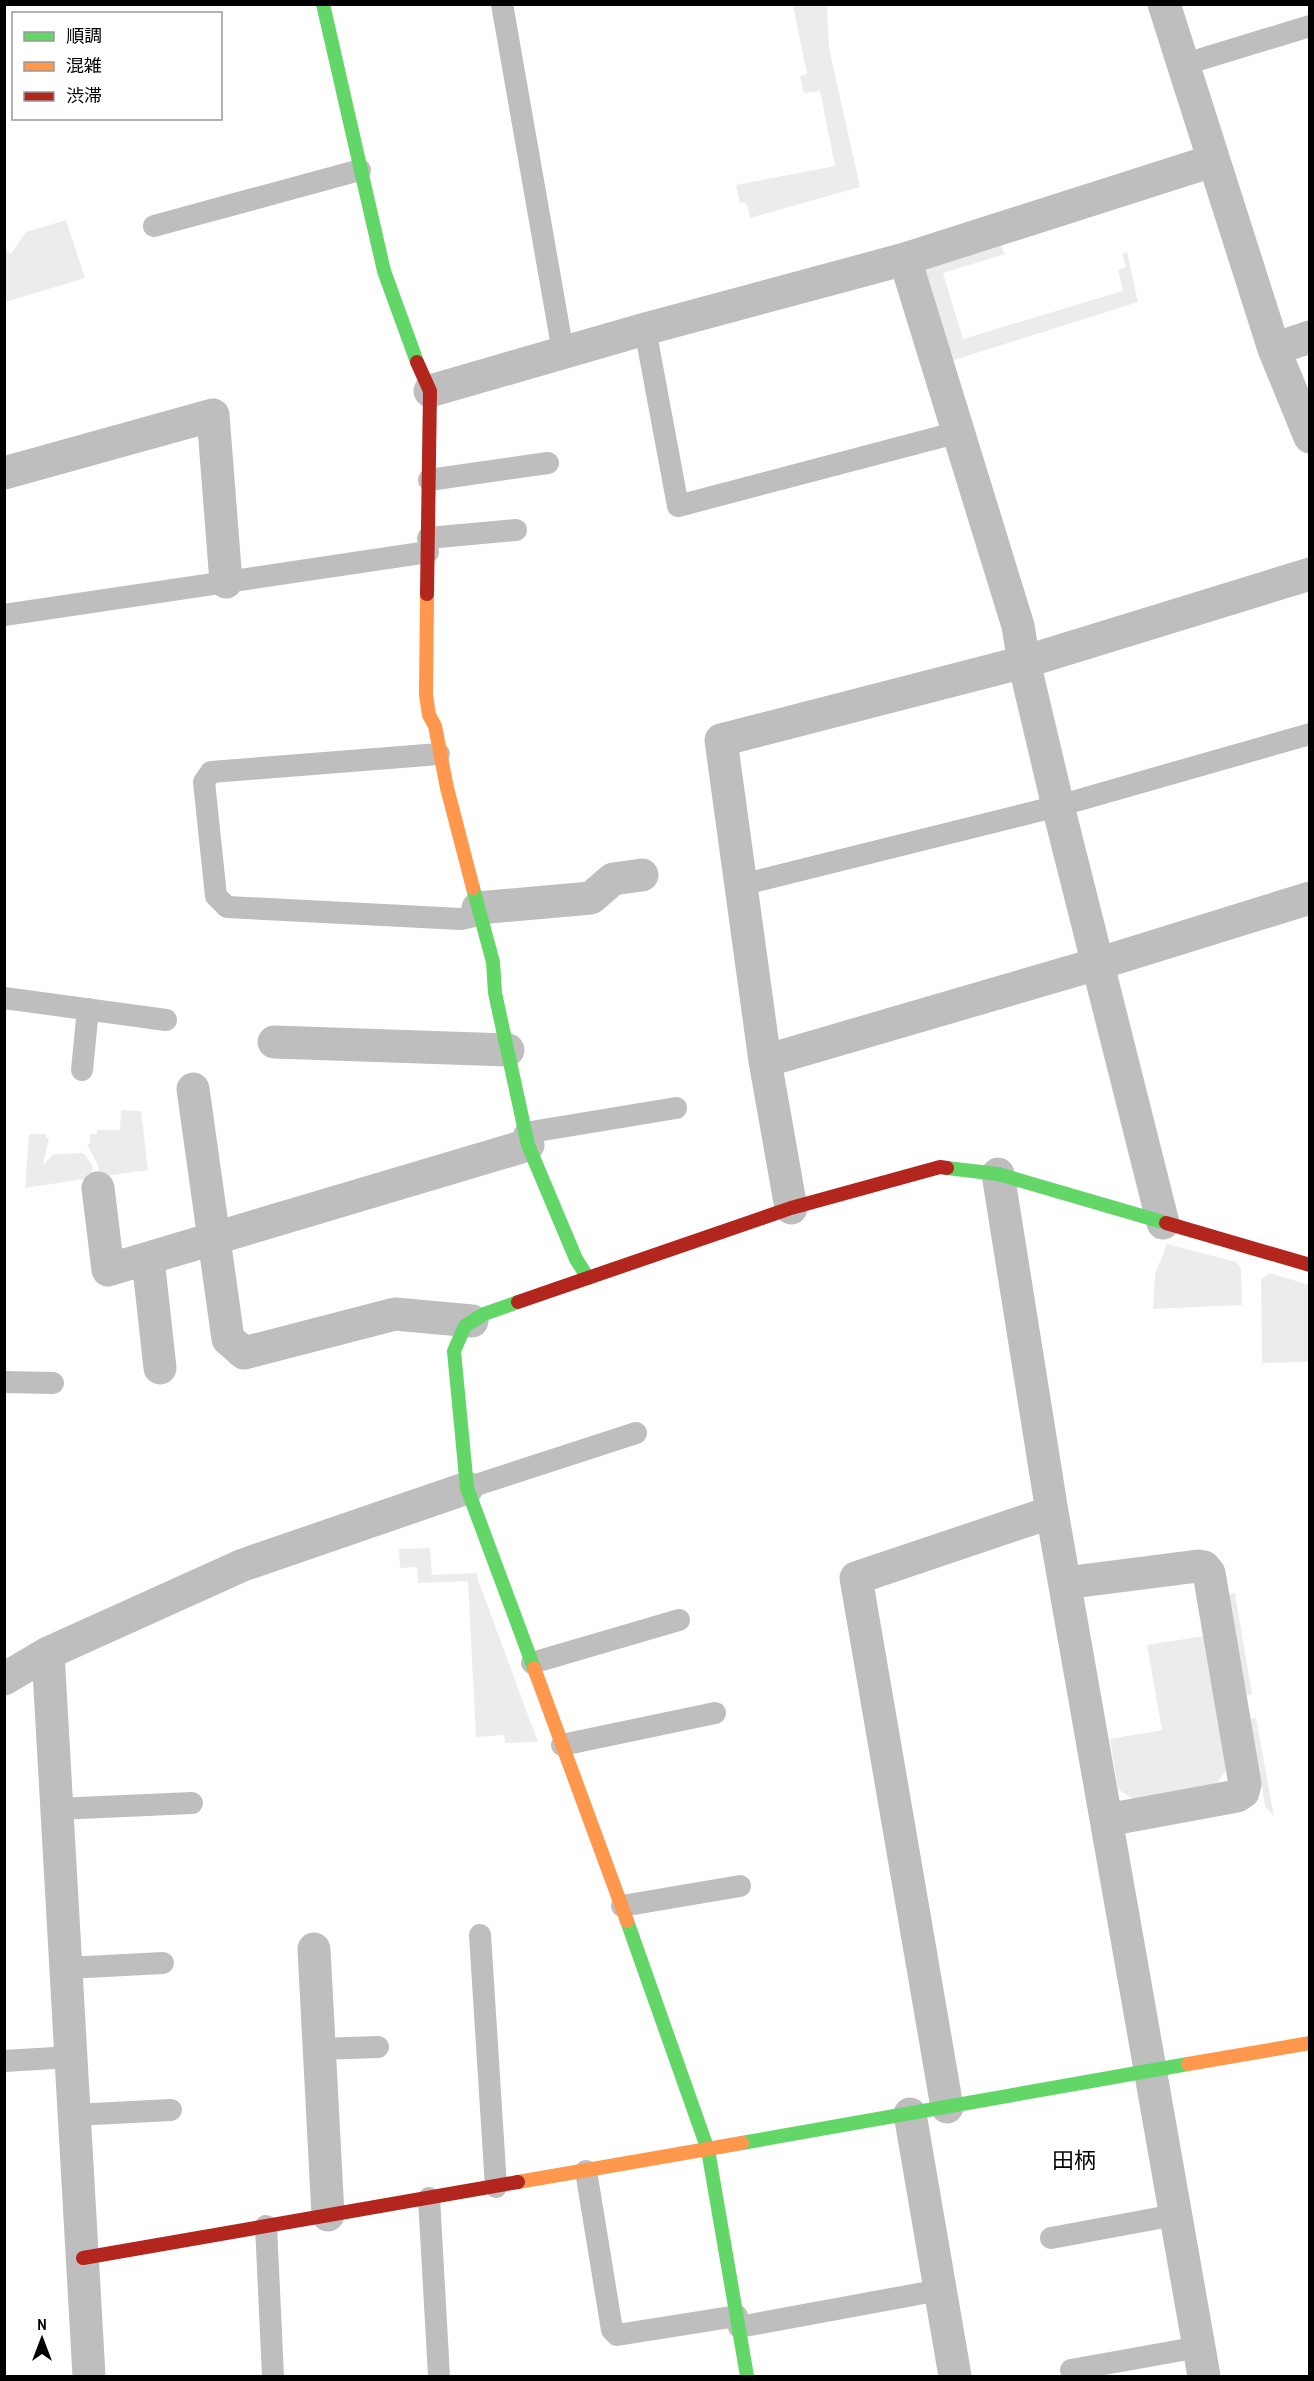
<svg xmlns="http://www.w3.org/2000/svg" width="1314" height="2381" viewBox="0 0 1314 2381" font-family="'Archivo Narrow','Noto Sans JP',sans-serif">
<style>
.green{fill:#ececec}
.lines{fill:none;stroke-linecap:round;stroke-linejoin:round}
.lane{stroke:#bebebe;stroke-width:22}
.street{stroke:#bebebe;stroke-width:33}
.fast{stroke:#63d668;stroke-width:14}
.slow{stroke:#ff974d;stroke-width:14}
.jam{stroke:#b3261e;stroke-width:14}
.labels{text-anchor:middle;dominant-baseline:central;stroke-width:6;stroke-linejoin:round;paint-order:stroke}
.quarter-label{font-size:22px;fill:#000;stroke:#fff}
</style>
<rect width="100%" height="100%" fill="#fff"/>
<!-- green -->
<path class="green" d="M793,5H827L829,48L860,187L750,218L748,206L744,202L740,203L736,185L835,166L820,91L804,93L800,76L807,74Z
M66,220L85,278L5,302V249L11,254L26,232Z
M999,240L1005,254L943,273L963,339L1123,291L1118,270L1126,267L1122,254L1127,252L1138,302L951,361L921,272Z
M121,1110L141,1111L148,1170L99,1177L98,1165L87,1144H90V1134H97V1130H120Z
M29,1134H46V1138H49L43,1165L54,1154L83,1153L93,1166L91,1178L25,1188Z
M1167,1244L1236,1262L1241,1268L1242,1305L1153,1309L1155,1274Z
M1270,1273L1309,1285V1362L1262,1363L1261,1279Z
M430,1548L432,1575L477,1573L478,1580L538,1742L505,1743L504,1735L476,1737L468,1581L418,1583L417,1567L400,1568L399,1549Z
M1235,1593L1252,1694L1245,1695L1228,1595Z
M1204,1636L1227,1769L1217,1783L1133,1799L1118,1789L1110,1739L1162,1730L1147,1645Z
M1256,1718L1274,1817L1265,1806L1250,1719Z"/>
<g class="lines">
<!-- lane -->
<path class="lane" d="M502,4L563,352
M1182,65L1310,26
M154,226L360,170
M645,329L678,506L959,432
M429,480L548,463
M428,538L516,530
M4,615L428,552
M439,754L211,772L204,782L216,896L227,907L461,919L479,915
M741,885L1058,806L1310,734
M4,998L166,1020
M82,1070L88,1009
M525,1133L676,1108
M4,1382L53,1383
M467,1488L636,1433
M532,1663L679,1620
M562,1745L715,1713
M57,1809L192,1803
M622,1906L740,1886
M480,1935L496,2187
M67,1968L163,1963
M319,2049L378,2047
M4,2061L71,2057
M74,2115L171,2110
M586,2171L612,2330L617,2335L737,2316
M429,2198L439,2376
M266,2226L273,2376
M1051,2238L1175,2215
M739,2327L940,2290
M1071,2370L1199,2347"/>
<!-- street -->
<path class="street" d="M1164,4L1274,349L1310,437
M905,259L1018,626L1024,662L1058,806L1163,1223
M1274,349L1310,337
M430,391L645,329L905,259L1212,161
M4,473L213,415L226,582
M478,908L591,898L613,879L642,875
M274,1042L508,1050
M765,1061L1097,964L1310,898
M193,1089L228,1339L244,1353L395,1314L472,1321
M998,1174L1052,1512L1204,2376
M98,1188L108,1270L528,1145
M791,1208L765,1061L721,740L1024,662L1310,574
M148,1259L160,1368
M1065,1583L1198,1566L1204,1567L1209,1573L1245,1784L1243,1792L1237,1796L1107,1820
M48,1653L89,2376
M4,1679L48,1653L243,1565L467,1488
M314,1949L328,2215
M947,2107L856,1578L1052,1512
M910,2114L955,2376"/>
<!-- fast -->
<path class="fast" d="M323,4L384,271L417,362
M473,888L493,962L495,993L528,1145L576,1259L588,1278
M947,1168L998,1174L1166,1223
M518,1302L484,1314L465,1326L454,1351L467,1488L534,1668
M627,1921L708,2150L747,2376
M742,2143L1188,2064"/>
<!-- slow -->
<path class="slow" d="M427,594L426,695L429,715L435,726L447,788L473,888
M534,1668L627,1921
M1188,2064L1310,2043
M518,2182L742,2143"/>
<!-- jam -->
<path class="jam" d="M417,362L430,391L427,594
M1166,1223L1310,1265
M518,1302L791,1208L940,1167L947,1168
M83,2258L518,2182"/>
</g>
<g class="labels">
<!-- quarter labels -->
<g class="quarter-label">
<text x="1074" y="2160">田柄</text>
</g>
</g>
<!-- border -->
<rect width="1314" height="2381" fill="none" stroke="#000000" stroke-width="12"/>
<!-- legend -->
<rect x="12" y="12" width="210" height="108" fill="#ffffff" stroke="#999999" stroke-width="1.5"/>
<rect x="24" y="32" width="30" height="9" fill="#63d668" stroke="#999999" stroke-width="1.5"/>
<text x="66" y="42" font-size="18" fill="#000000">順調</text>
<rect x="24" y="62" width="30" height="9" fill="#ff974d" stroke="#999999" stroke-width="1.5"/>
<text x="66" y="72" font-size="18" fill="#000000">混雑</text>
<rect x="24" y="92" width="30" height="9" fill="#b3261e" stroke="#999999" stroke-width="1.5"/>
<text x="66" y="102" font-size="18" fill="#000000">渋滞</text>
<!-- north arrow -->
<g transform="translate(42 2339)" stroke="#ffffff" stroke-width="4.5" paint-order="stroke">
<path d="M0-4.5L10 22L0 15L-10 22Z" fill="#000000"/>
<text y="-9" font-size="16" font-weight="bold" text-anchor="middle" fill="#000000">N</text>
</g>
</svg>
